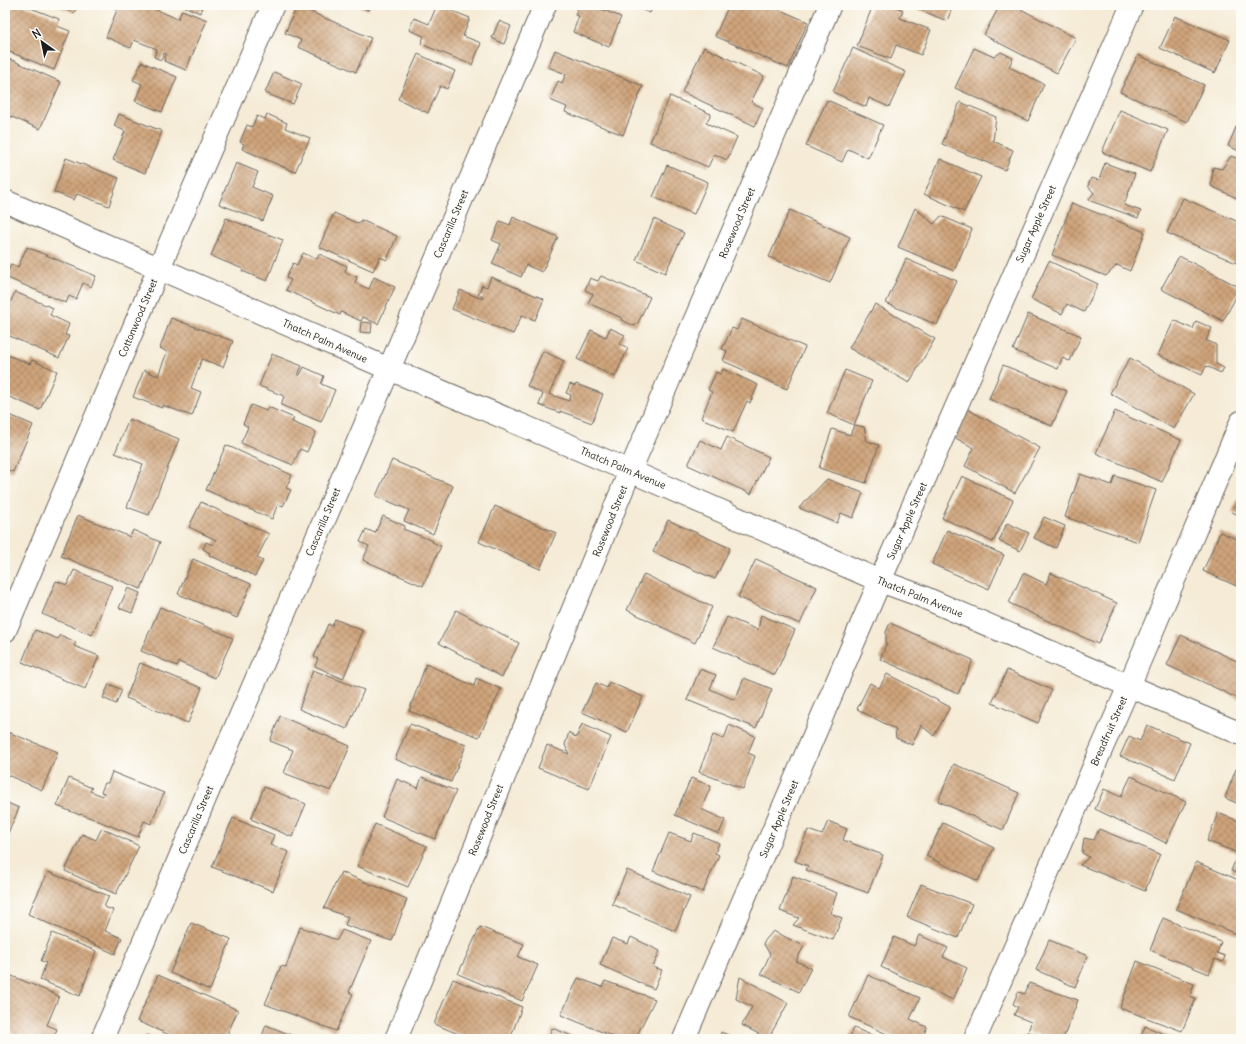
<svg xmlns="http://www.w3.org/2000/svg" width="1246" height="1044" viewBox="0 0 1246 1044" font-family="Delius,sans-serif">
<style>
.building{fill:url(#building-cross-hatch)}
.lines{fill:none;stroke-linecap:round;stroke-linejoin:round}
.minor-casing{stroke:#68645d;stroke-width:24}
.minor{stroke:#fff;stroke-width:22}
.labels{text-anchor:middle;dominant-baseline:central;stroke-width:3;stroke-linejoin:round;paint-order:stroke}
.street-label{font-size:10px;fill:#1c1c1c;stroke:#fdfcf7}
</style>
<defs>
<pattern id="building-cross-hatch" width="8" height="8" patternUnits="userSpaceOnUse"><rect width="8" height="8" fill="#cfa47c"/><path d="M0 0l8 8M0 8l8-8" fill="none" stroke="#a78565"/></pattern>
</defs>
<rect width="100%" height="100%" fill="#fdfcf7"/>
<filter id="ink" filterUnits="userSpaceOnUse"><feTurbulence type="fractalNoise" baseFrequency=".025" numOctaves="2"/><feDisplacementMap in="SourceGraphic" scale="8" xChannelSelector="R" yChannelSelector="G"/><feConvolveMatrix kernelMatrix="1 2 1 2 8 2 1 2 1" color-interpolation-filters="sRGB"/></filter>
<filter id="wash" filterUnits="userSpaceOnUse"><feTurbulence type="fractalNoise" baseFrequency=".012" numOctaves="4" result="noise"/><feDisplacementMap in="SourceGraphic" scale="16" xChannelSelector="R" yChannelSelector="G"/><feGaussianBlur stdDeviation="0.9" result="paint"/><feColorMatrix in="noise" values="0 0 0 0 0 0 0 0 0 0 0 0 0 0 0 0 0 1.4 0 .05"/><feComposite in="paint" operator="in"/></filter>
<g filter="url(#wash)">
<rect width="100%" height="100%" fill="#f5ebd6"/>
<g id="blocks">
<!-- building -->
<path class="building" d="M10,5H23L59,19L57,26L70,31L54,70L5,50V16Z
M55,5H78L74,13Z
M119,5H145L178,19L182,10L207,20L186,70L164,61L166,54L164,53L161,60L154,57L157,49L134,40L131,48L106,37Z
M181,5H203L200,13Z
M356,5H370L368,10Z
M437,5L470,18L463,36L481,43L472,65L421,44L424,36L409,30L414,18L429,24Z
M579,5H591L621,17L609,47L573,32L579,16L575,15Z
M630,5H653L650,13Z
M729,5H769L808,22L788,68L715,36Z
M873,5H891L903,10L900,18L931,30L921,55L896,45L891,59L857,46Z
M913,5H953L947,21L913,7Z
M1000,5H1013L1076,38L1057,73L984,35Z
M297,6L371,38L356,72L298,47L301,40L285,33Z
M1175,16L1230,40L1215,73L1160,48Z
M499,21L511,26L504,44L492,38Z
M704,47L764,76L751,102L763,108L755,126L682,92Z
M853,48L906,72L889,107L869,98L866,107L833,92Z
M974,48L994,57L1001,52L1013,58L1009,67L1044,84L1028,121L955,88Z
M555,50L643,86L623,135L565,112L567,107L550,100L558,81L562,83L566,74L548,67Z
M418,54L455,71L447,89L440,86L428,113L398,99Z
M1138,55L1204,85L1187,122L1120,92Z
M5,57L61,82L40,129L5,114Z
M142,62L177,77L162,112L135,101L142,84L133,80Z
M274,72L302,84L293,104L265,93Z
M670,96L711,114L706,123L737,137L727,160L714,154L708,167L650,142Z
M827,100L883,125L868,158L848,149L842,162L806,146Z
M960,102L996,117L993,141L1013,150L1005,170L942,144Z
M1120,110L1168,130L1150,172L1102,152Z
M119,114L162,131L145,173L113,160L125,131L114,126Z
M267,114L287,123L285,128L310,138L295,172L242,149L244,144L240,142L247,125L252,127L257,116L265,119Z
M1241,116V152L1228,146Z
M1231,156L1241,160V200L1211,186L1213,167L1222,169Z
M66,158L119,178L109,206L77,194L74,200L54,192Z
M940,159L981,177L964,212L924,194Z
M236,163L258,172L252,187L273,196L263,221L219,204Z
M1105,163L1135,174L1124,205L1141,211L1138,218L1088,200L1094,193L1088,186L1091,178L1099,180Z
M667,165L708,182L694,214L653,197Z
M1183,198L1241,223V265L1167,233Z
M1072,203L1145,232L1130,271L1117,265L1106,276L1052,255Z
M915,208L934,224L941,216L972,229L954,271L898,247Z
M790,210L850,237L830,283L769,257Z
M334,213L359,224L361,220L397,236L387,260L380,257L373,271L319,247Z
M513,217L558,237L542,272L526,265L521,277L492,264L501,244L492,240L500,221L510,225Z
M226,218L283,240L267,281L242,271L243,269L211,256Z
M654,219L684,233L665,273L636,260Z
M27,247L96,276L91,287L83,283L76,299L69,296L66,303L5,277L11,264L18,267Z
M303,253L317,259L319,254L347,266L345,272L357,277L355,283L369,289L374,277L395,287L378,324L363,317L361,321L341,312L340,315L286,290L291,280L286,278L293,263L297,265Z
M1179,256L1241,288L1223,321L1161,289Z
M906,259L957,281L937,325L886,303Z
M1049,261L1098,284L1084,312L1067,304L1062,314L1031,299Z
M601,276L650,297L637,325L636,324L635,326L621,320L622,318L588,303L593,294L585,290L590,278L598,281Z
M491,277L544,299L535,320L522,315L513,334L452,309L460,290L482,299L483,297L478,295L482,285L487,287Z
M15,292L53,308L50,315L69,324L65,335L69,336L59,358L5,334V314Z
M875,304L935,339L909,383L849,348Z
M1028,314L1081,336L1070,361L1062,358L1058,369L1013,350Z
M171,318L233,341L223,367L202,359L191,388L201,392L192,416L162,405V408L133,397L144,370L158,376L167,352L160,348Z
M742,319L805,347L787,389L723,361L727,351L722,349L732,328L737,330Z
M1174,320L1193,329L1196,321L1212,328L1206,340L1216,345V364L1224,368L1221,373L1206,366L1202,375L1158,355Z
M361,322L372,323L371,333L360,332Z
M610,328L625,335L620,344L628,348L615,377L577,359L591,330L606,337Z
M5,346L8,347L5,354L30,364L32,360L57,371L40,410L5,395Z
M543,351L564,361L549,394L569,401L571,395L566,393L570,384L575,386L576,384L603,394L592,423L560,411V413L539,405L543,394L527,386Z
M272,354L302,366L298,375H300L304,367L324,376L321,384L335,390L321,422L281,405L284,396L259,386Z
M1130,358L1194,394L1174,429L1110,393Z
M1003,365L1067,391L1052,426L989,399Z
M723,369L758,385L750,403L747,401L733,432L701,418L712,392L708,390L716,372L721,374Z
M845,370L872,381L854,425L827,413Z
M251,405L266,411L268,407L294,418L292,422L316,432L307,452L300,449L293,465L241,443L248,427L243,424Z
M965,408L1040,448L1015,493L965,466L974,448L950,435Z
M1115,411L1181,440L1162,482L1096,453Z
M5,413L33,425L13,472L5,469Z
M129,419L179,439L149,515L127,507L143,464L115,453Z
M854,425L864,427L867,441L879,445L866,483L819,468L832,429L850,435Z
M727,437L769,457L751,494L688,465L700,440L721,450Z
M226,445L292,475L286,488L291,490L283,506L278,504L272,519L206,490Z
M392,460L453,486L433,534L404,521L409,510L376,496Z
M1080,474L1112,485L1115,476L1156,490L1138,542L1065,517Z
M962,476L1013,500L993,542L942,518Z
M827,479L863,493L853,518L841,513L837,523L799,508Z
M1241,491V516L1232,512Z
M201,502L269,534L257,558L263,561L255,576L209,555L210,553L203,549L206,542L213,545L216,540L189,527Z
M495,506L556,533L540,569L479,542Z
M78,515L130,537L133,530L160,542L141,589L61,556Z
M383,516L405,526L403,529L433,541L432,542L441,546L423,586L363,560L369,546L360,542L366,529L375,533Z
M1044,517L1065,526L1056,548L1034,538Z
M668,520L730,548L715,579L653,552Z
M1007,523L1029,533L1020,551L999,541Z
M947,530L1004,555L989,589L932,564Z
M1220,532L1241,541V588L1203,571Z
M193,559L251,584L237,618L178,594Z
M756,559L817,587L800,624L738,597Z
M74,570L112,586L92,635L42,614L56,581L67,585Z
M1023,573L1046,584L1051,573L1117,603L1098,644L1009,603Z
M644,574L712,607L695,643L627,610Z
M128,588L140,593L132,613L119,608Z
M160,607L233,638L215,678L179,662L177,666L141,651Z
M456,610L519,643L502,677L439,643Z
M761,615L795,630L775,675L713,647L727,617L758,630Z
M335,619L363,631L343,679L315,666L318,659L314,657L328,624L332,626Z
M890,623L973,660L958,694L880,659L886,645V632Z
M35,630L58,639L60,635L76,642L74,646L99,656L85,689L22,662Z
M1181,635L1241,663V700L1167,665Z
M140,663L202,688L188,723L126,698Z
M426,664L474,686L476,678L501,689L479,737L409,711Z
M700,669L716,675L710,689L735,700L744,678L772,689L756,728L687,700Z
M313,670L364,690L347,729L299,709Z
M1007,670L1052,690L1038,723L992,703Z
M887,674L950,707L934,736L921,725L912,745L896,738L895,729L857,709L870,683L879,688Z
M609,682L643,697L627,732L582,712L596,683L607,688Z
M109,684L122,690L116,704L103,698Z
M280,716L350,746L331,791L284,773L293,750L270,741Z
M410,724L466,745L451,782L395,759Z
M582,724L611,737L589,789L538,768L547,745L569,754L565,745L569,732L576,738Z
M729,725L755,736L748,753L755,756L743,789L699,772L713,735L724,739Z
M1147,725L1190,743L1175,779L1120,756L1129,736L1140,741Z
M5,731L58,752L42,790L5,774Z
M954,764L1019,793L1003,830L938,801Z
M1236,769L1241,771V805L1225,798Z
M112,772L164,793L151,824L144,821L138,837L81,814L80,815L57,806L69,778L92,788L90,791L103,796L104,793L101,792L105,783H108Z
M1131,776L1186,802L1166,843L1095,809L1104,789L1121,797Z
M422,777L456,791L435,839L382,817L397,779L418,788Z
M691,778L711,786L701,809L725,820L719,834L675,815Z
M264,787L306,804L292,837L251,819Z
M5,802L19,808L5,840Z
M1218,813L1241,822V875L1231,871L1238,853L1207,841Z
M233,818L274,835L270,845L289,852L273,891L212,867Z
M828,821L847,829L843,840L883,855L868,893L806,870L808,866L795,861L808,830L822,835Z
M943,823L994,848L978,881L926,856Z
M375,824L427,846L408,887L357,866Z
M102,828L139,846L116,894L65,871L82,834L96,840Z
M1099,829L1160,854L1145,891L1080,865L1089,857L1082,853L1084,838L1094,840Z
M669,833L691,841L694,833L719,843L715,853L719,855L703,892L653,871Z
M1196,862L1241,881V936L1176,909Z
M627,870L690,897L675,931L612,904Z
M48,872L109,896L104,907L113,910L105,931L122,938L115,954L28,914Z
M341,872L407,899L392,941L345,925L348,917L324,908Z
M793,876L837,893L830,913L842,918L833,940L793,925L799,918L780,911Z
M921,884L972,904L958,938L907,917Z
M1163,918L1221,942L1217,953L1225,956L1223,962L1215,959L1209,974L1150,950Z
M191,923L231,939L210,990L170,973Z
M300,927L337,940L342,930L371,941L349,992L353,994L336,1031L265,1004L281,966L286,967Z
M480,927L524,944L518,957L538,965L522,1001L458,974Z
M773,931L804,946L796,961L811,968L799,992L761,974L770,954L763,943Z
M52,933L96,951L80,996L40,980L46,963L41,961Z
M919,935L948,948L943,957L967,968L953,1000L881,967L894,937L914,946Z
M631,937L660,951L653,967L662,970L654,989L600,965L612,938L628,944Z
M1049,940L1088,956L1075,987L1036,970Z
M1137,961L1194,984L1190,996L1196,998L1182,1031L1120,1008Z
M5,973L59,996L47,1025L57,1029L53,1039H26L5,1031Z
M158,975L238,1010L225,1039H179L137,1021Z
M868,975L920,998L910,1019L927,1027L922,1039H898L849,1017Z
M740,977L788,1003L768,1039L742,1025L752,1007L736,999Z
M578,978L602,987L605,981L655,999L635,1039H619L561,1015Z
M453,979L522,1007L510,1039H471L434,1024Z
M1029,983L1078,1000L1063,1039H1056L1028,1032L1031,1022L1014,1015L1018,1007L1013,1004L1018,992L1025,994Z
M266,1025L301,1039H261Z
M1145,1026L1176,1039H1140Z
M552,1028L580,1039H548Z
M854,1028L881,1039H849Z
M721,1032L737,1039H719Z
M592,1034L603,1039H590Z
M146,1035L155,1039H145Z"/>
</g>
</g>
<g filter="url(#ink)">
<use href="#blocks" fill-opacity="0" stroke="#68645d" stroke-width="1"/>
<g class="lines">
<!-- minor casing -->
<g class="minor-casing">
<path id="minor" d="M5,201L389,369L630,471L880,581L916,594L1241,734
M5,631L159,268L273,5
M102,1039L545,5
M396,1039L630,471L830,5
M684,1039L880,581L1132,5
M975,1039L1129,686L1241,422"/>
</g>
<!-- minor -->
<use href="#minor" class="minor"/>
</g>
</g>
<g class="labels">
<!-- street labels -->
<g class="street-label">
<text transform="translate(737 223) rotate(-67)">Rosewood Street</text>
<text transform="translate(451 224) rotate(-67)">Cascarilla Street</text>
<text transform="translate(1036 224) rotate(-66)">Sugar Apple Street</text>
<text transform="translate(138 318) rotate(-67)">Cottonwood Street</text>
<text transform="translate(325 341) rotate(24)">Thatch Palm Avenue</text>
<text transform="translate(623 468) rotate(23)">Thatch Palm Avenue</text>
<text transform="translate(610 521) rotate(-68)">Rosewood Street</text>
<text transform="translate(907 521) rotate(-66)">Sugar Apple Street</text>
<text transform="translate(323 522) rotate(-67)">Cascarilla Street</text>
<text transform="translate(920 597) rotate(22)">Thatch Palm Avenue</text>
<text transform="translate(1109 731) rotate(-66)">Breadfruit Street</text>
<text transform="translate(779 819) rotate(-67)">Sugar Apple Street</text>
<text transform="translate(196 820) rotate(-67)">Cascarilla Street</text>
<text transform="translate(486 820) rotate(-68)">Rosewood Street</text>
</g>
</g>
<!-- margin -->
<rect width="1246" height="1044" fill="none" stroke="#fdfcf7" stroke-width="20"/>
<!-- north arrow -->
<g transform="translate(42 42) rotate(327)" stroke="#fdfcf7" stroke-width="3" paint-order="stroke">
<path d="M0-3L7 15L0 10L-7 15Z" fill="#1c1c1c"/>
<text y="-6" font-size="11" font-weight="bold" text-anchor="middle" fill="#1c1c1c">N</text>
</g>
</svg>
